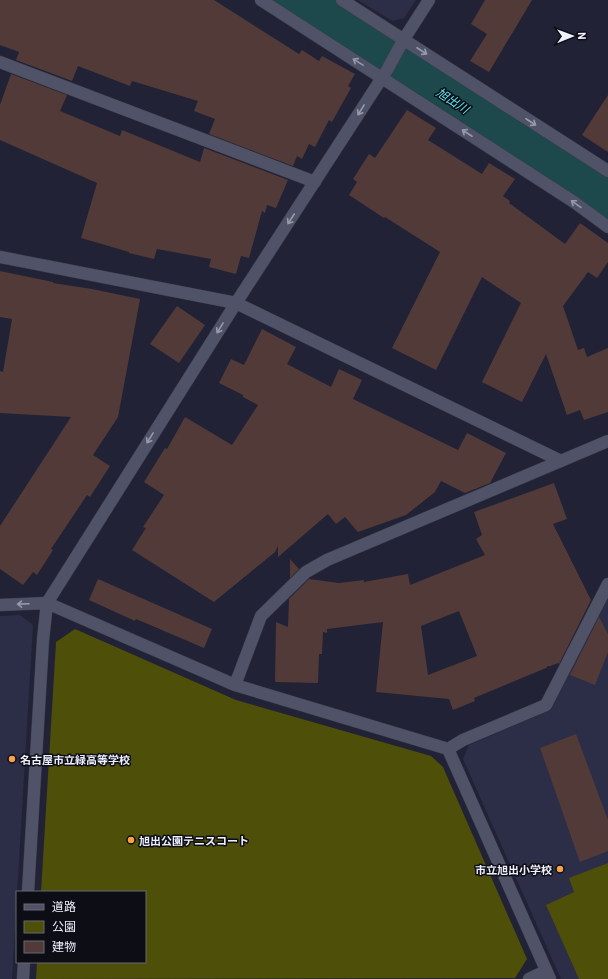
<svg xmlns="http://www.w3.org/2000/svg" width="608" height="979" viewBox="0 0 608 979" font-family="Barlow,'Noto Sans JP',sans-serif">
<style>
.built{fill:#2b2e46}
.green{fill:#4e4f09}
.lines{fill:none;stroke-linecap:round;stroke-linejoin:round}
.river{stroke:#1d494c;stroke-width:51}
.building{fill:#523a39;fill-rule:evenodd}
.street-casing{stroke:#3c3d4e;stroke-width:13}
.street{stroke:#505367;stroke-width:12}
.oneway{stroke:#979aaa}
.poi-dot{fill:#f7a149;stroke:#0c0d15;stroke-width:1.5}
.labels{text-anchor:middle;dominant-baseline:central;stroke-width:3;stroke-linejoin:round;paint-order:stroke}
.poi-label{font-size:11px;font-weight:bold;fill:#eef0fd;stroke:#0c0d15;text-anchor:start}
.water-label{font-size:12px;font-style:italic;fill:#5eecf6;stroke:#0c0d15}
</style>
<rect width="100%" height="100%" fill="#212235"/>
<!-- built -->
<path class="built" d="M358,0H416L404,18L392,21Z
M608,598V979H561L463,759L469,745L551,710Z
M20,615L33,625L12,979H0V616Z"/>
<!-- green -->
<path class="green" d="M75,629L236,700L431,756L443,767L527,959L515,978L36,979L37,962H145V892H41L56,642Z
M608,863V979H579L546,905L574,892L569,878Z"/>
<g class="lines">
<!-- river -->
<path class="river" d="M299,0L583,181L608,199"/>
</g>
<!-- building -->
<path class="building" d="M0,0H214L299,54L302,50L319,61L322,56L355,74L348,86L351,88L332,122L329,120L315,147L309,144L302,159L297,156L293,166L209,134L215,119L194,111L198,101L132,81L130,86L78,66L72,81L16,60L19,52L0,45Z
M485,0H532L489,72L470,61L487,34L471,24Z
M11,74L67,95L60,111L120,136L122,130L200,162L204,148L288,180L276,208L267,205L265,213L262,211L249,258L241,256L236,274L209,267L211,259L157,249L154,259L129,253V252L81,238L97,183L0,140V105Z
M608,95V152L582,135Z
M407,110L436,128L428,140L482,174L489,163L515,179L503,196L510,201L509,203L565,244L580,223L608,243V262L597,278L588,272L563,306L578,350L584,348L587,357L608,348V412L584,420L580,410L567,415L546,354L522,402L482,382L521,303L482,277L436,370L392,348L440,252L385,217L384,218L349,195L357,182L353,179L369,154L375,158Z
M0,271L53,282V283L92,289L140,299L118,417L93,455L110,466L90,497L87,495L51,549L53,550L37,575L33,572L23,585L0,569V526L71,417L0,413V371L3,372L12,319L0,317Z
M177,306L205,325L179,363L150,344Z
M262,329L296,347L287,364L331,387L339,369L362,380L353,399L458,450L467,433L506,453L490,483L465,493L441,481L435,492L406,515L358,532L345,517L336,524L328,514L278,557V546L275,552L214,602L132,550L146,528L143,527L164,495L144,482L165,448L167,449L185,417L232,445L258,405L243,397V395L219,383L231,359L244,365Z
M554,483L567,519L553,524L591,600L559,664L558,663L550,666H548L546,668L474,698L475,701L453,710L449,699L376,692L383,622L327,629V633L323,632L322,654H319L318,683L275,682L276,622L288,627L289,599L309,579L339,583L364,580V582L408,574L410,585L485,555L476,539L482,535L474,512ZM459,611L477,656L428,675L421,626Z
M290,559L299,569L290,578Z
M98,579L212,629L204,648L136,619L135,621L89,600Z
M599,617L608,634V652L595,685L570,675Z
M576,734L608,820V851L580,862L540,748Z"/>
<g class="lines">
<!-- street casing -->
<g class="street-casing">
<path id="street" d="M261,0L574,202L608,227
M342,0L608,171
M0,62L315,182
M0,257L236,303L561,461
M0,605L47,603L235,685L448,749L550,979
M235,685L261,616L306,572L327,560L608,441
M448,749L463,740L546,705L608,584
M28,892L43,640L47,603L236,303L387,70L404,39L429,0
M23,979L24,962
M529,979L546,971"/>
</g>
<!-- street -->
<use href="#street" class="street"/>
</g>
<!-- one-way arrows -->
<defs><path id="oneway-shaft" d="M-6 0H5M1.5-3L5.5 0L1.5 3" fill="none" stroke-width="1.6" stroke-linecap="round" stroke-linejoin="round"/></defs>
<g class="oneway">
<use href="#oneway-shaft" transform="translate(422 51) rotate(33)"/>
<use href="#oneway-shaft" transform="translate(358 62) rotate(-148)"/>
<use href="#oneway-shaft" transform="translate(361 110) rotate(122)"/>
<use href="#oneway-shaft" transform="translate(531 122) rotate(33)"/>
<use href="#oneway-shaft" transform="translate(467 133) rotate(-147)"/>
<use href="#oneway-shaft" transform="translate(576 204) rotate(-145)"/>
<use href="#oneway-shaft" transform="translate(291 219) rotate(123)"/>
<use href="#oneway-shaft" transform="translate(220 328) rotate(122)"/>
<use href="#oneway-shaft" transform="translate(150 438) rotate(122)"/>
<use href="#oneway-shaft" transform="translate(23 604) rotate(178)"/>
</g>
<!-- markers -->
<g class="poi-dot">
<circle cx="12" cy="759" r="4"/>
<circle cx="131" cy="840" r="4"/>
<circle cx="560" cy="869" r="4"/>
</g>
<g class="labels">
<!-- poi labels -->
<g class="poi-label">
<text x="20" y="759">名古屋市立緑高等学校</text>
<text x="139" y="840">旭出公園テニスコート</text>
<text x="552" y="869" text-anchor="end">市立旭出小学校</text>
</g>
<!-- water labels -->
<g class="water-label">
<text transform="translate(453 100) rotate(33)">旭出川</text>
</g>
</g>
<!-- legend -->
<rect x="16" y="891" width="130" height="72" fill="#0c0d15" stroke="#666872"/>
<rect x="24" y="904" width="20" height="6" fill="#505367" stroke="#666872"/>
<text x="52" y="911" font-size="12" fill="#eef0fd">道路</text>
<rect x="24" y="921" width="20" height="12" fill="#4e4f09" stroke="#666872"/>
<text x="52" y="931" font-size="12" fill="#eef0fd">公園</text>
<rect x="24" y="941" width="20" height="12" fill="#523a39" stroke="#666872"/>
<text x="52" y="951" font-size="12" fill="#eef0fd">建物</text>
<!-- north arrow -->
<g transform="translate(572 36) rotate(89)" stroke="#0c0d15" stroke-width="3" paint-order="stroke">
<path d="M0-3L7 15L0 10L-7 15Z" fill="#eef0fd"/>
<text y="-6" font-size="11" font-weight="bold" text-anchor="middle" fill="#eef0fd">N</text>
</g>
</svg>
